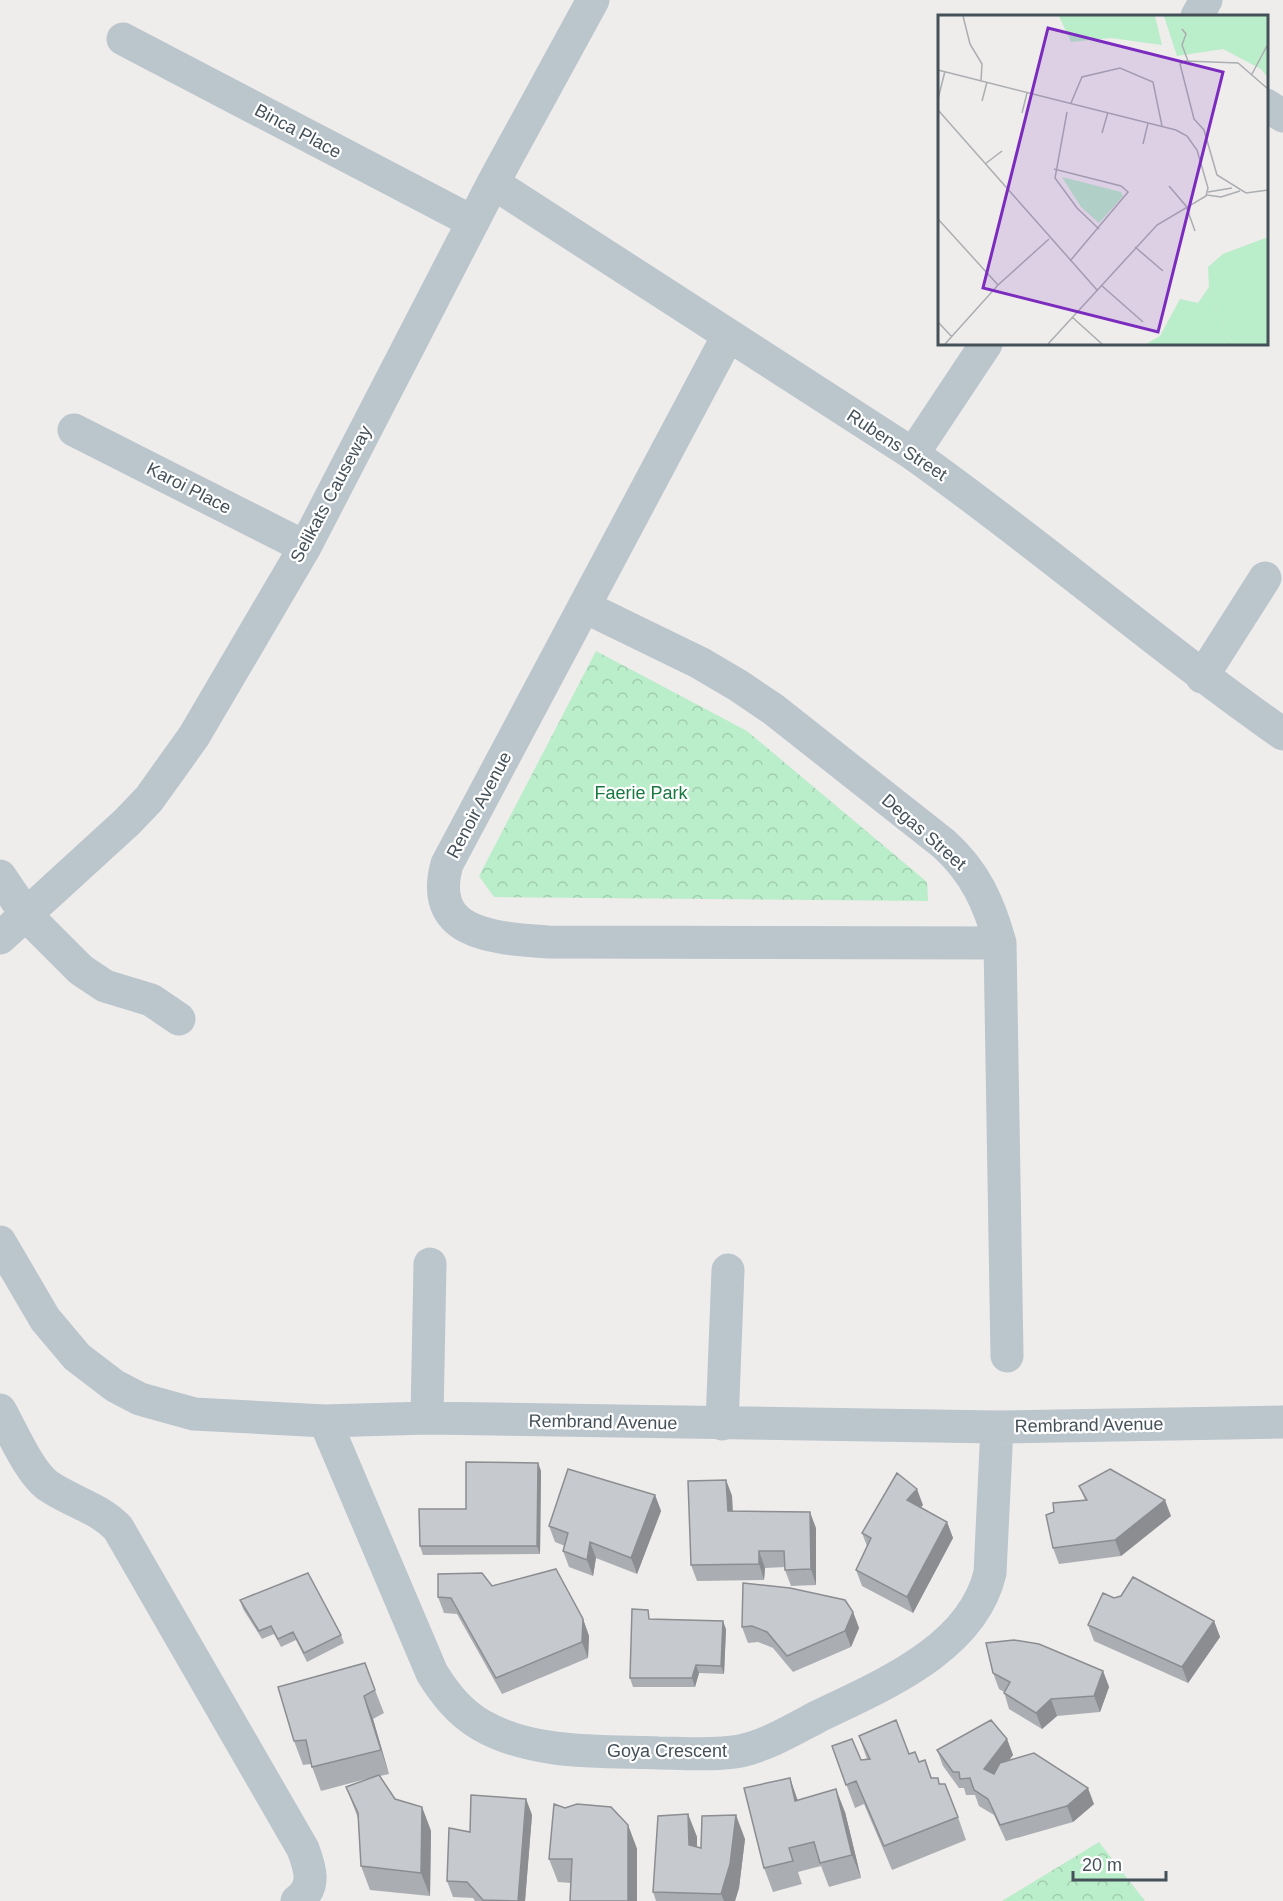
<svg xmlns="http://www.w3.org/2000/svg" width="1283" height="1901" viewBox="0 0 1283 1901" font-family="Arial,sans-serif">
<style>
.forest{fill:url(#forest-crowns)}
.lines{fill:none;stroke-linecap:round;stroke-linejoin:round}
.minor{stroke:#bac5cc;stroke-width:33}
.wall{fill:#aaaeb2}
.shaded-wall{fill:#8b8d91}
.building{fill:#c6cacf;stroke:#8b8d91;stroke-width:1.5}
.labels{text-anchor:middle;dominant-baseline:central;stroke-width:4.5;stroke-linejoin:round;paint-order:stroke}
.street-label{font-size:18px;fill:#455159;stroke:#fff}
.park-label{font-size:18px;fill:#18783f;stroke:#fff}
.inset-road{fill:none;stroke:#abaeb1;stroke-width:1.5}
.view{fill:#7b2cbf;fill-opacity:0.15;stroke:#7b2cbf;stroke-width:3}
.inset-edge{fill:none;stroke:#455159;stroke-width:3}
</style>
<defs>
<pattern id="forest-crowns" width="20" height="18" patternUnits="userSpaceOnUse" patternTransform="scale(1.5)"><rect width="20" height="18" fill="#baedc9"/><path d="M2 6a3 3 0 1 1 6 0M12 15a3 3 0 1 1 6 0" fill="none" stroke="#a1cdaf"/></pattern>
</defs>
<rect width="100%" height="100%" fill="#efecec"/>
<!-- forest -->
<path class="forest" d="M596,651L747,731L927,882L928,901L494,897L479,876Z
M1099,1842L1145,1901H1002Z"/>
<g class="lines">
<!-- minor -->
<path class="minor" d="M1197,16L1206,0
M123,39L473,222
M1266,105L1283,116
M493,183L913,454C1039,543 1156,645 1283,734
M728,336L447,864C427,936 496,938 548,942L1000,943
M74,430L305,547
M913,454L986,344
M585,607L700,663L739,686L773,709L944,844C975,872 989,903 1000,943L1007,1356
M1202,677L1265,578
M0,876L27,916L81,970L105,986L151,1000L179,1019
M0,938L127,822L149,799L194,736L305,547L493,183L593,0
M0,1242L45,1319L77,1357L115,1386L140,1399L194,1414L325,1421L427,1418L997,1427L1283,1422
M0,1410C12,1431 28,1470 47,1485C71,1502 98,1507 118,1528L303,1849C310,1868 317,1887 297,1901
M427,1418L430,1264
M325,1421L432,1673C445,1694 459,1712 481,1725C533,1755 601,1751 659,1753C686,1753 713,1756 740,1751C768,1745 794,1729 819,1716C883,1685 972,1649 990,1573L997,1427
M722,1424L728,1270"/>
</g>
<!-- wall -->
<path class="wall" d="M538,1463L541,1471L540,1554L423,1555L420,1546L466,1509Z
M726,1480L732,1496L733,1511L816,1528V1585L791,1586L785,1570V1567L765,1568L764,1580L697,1581L691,1565Z
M1079,1486L1171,1516L1121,1556L1059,1564L1053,1548L1085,1500Z
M655,1495L661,1511L637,1574L596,1558L593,1576L569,1567L563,1551L565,1546L555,1542L549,1526Z
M923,1505L921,1507L947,1522L953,1538L913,1613L862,1586L856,1570L867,1546L862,1533Z
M492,1586L583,1619L589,1636L588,1658L502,1694L457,1614L444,1613L438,1597Z
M1114,1598L1214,1621L1220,1637L1188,1683L1094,1641L1088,1625Z
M240,1600L341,1635L344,1643L307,1662L296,1640L281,1647L274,1634L262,1639L243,1609Z
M853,1612L859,1628L851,1647L793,1672L773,1648L758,1642L748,1643L742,1627Z
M651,1619L726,1629L724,1674L699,1673L695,1687H633L630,1678Z
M1103,1671L1109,1687L1100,1712L1057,1716L1042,1729L1009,1709L1004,1692L999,1689L993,1673Z
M278,1687L375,1690L384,1713L373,1719L389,1774L380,1776L395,1799L422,1807L431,1831L430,1896L370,1890L361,1866L358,1818L346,1787L370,1778L321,1791L311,1764L303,1765L294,1741Z
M859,1736L909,1754L919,1762L925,1760L932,1778L941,1784L958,1817L966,1840L892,1870L864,1804L855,1808L832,1746L861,1760L867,1759Z
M1007,1739L1013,1755L1009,1760L1094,1804L1073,1822L1006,1841L994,1815L979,1806L975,1795H966L964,1788H959L943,1766L937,1750Z
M526,1799L532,1815L525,1901H475L473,1898L453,1897L447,1881L470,1832Z
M798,1800L845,1812L861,1878L829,1887L821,1866L798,1872L802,1884L773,1892L764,1868Z
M565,1808L628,1825L637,1849L571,1883L558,1882L549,1859Z
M688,1814L697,1837V1847L701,1848L745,1839L739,1888L735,1901H656L653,1892Z"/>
<!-- shaded-wall -->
<path class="shaded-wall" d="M538,1463L541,1471L540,1554L537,1546Z
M726,1480L732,1496L733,1527L728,1511Z
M917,1489L923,1505L913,1516L907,1500Z
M655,1495L661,1511L637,1574L631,1558Z
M1165,1500L1171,1516L1121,1556L1115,1540Z
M810,1512L816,1528V1585L811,1569Z
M947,1522L953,1538L913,1613L907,1597Z
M590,1542L596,1558L593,1576L587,1560Z
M759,1551L765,1568L764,1580L759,1564Z
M853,1612L859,1628L851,1647L845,1631Z
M583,1619L589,1636L588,1658L582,1642Z
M723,1621L726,1629L724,1674L721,1666Z
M1214,1621L1220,1637L1188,1683L1182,1667Z
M696,1665L699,1673L695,1687L692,1678Z
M1103,1671L1109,1687L1100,1712L1094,1696Z
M364,1696L373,1719L389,1774L381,1750Z
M1051,1699L1057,1716L1042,1729L1036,1713Z
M1007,1739L1013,1755L990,1786L984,1769Z
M790,1778L798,1801H795Z
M1088,1788L1094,1804L1073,1822L1067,1806Z
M836,1789L845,1812L861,1878L852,1855Z
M526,1799L532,1815L525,1901H518Z
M422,1807L431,1831L430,1896L421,1873Z
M688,1814L697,1837V1868L689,1845Z
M736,1815L745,1839L739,1888L735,1901H724L721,1894Z
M628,1825L637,1849V1901H628Z"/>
<!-- building -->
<path class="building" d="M466,1462L538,1463L537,1546H420L419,1509H466Z
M568,1469L655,1495L631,1558L590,1542L587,1560L563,1551L568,1533L549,1526Z
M1110,1469L1165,1500L1115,1540L1053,1548L1046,1515L1054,1512L1053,1503L1087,1500L1079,1486Z
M897,1473L917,1489L907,1500L947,1522L907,1597L856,1570L871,1538L862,1533Z
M726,1480L728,1511L810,1512L811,1569L785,1570L784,1551H759V1564L691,1565L688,1481Z
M556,1569L583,1619L582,1642L496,1678L451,1598L438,1597V1574L482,1573L492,1586Z
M308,1573L341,1635L304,1653L293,1632L278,1639L271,1626L259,1631L240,1600Z
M1133,1577L1214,1621L1182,1667L1088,1625L1103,1593L1114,1598L1121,1596Z
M743,1583L790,1588L845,1600L853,1612L845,1631L787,1656L767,1632L752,1626L742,1627Z
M632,1609L648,1610L649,1619L723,1621L721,1666L696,1665L692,1678H630Z
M1014,1640L1039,1644L1103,1671L1094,1696L1051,1699L1036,1713L1004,1693L1010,1682L993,1673L986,1643Z
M365,1663L375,1690L364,1696L381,1750L312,1767L306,1740L294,1741L278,1687Z
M896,1720L909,1754L915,1752L919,1762L925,1760L931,1778H938L939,1784H945L958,1817L884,1846L856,1781L846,1785L832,1746L852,1739L861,1760L870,1759L859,1736Z
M991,1720L1007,1739L984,1769L994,1774L1000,1763L1034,1753L1088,1788L1067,1806L1000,1825L988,1799L974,1790L970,1778L960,1779L959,1772H953L937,1750Z
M379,1775L395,1799L422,1807L421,1873L361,1866L358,1813L346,1787Z
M790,1778L795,1801L836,1789L852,1855L820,1863L814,1842L789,1848L793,1861L764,1868L744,1788Z
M471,1795L526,1799L518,1901L483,1900L467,1882L447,1881L449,1828L470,1832Z
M554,1804L565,1808L577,1804L611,1807L628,1825V1901H570L572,1859H549Z
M688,1814L689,1845L701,1848L702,1816L736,1815L730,1864L721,1894L653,1892L658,1816Z"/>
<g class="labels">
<!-- street labels -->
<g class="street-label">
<text transform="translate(298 131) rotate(28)">Binca Place</text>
<text transform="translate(897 445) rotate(33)">Rubens Street</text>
<text transform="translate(189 488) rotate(27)">Karoi Place</text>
<text transform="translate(331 494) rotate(-62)">Selikats Causeway</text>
<text transform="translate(479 805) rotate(-62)">Renoir Avenue</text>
<text transform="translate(924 832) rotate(41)">Degas Street</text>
<text transform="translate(603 1422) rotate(1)">Rembrand Avenue</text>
<text transform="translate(1089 1425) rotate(-1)">Rembrand Avenue</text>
<text x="667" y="1751">Goya Crescent</text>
</g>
<!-- park labels -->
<g class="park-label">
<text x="641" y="793">Faerie Park</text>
</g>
</g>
<!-- overview -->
<g transform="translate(938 15)">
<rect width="330" height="330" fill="#efecec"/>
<path d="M330,222V329H296L288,321L271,272L270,252L285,239Z" fill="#baedc9"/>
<path d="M121,1H217L224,30L173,23L133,27ZM226,1H330V63L323,54L285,34L239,41ZM124,162L183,177L185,181L161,208L143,192ZM271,272L288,321L296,329H208L222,321L242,284L260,288Z" fill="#baedc9"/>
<path class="inset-road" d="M25,1L32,29L44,49L43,66M244,14L248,19L244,30L250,46M0,55L238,115L249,121L259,135L270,173L268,181L219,210L110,329M314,59L330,29M330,74L300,48L247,46L242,49L256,104L266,115L279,160L308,178L330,175M0,84L7,56M44,86L49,67M133,88L144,62L182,53L215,67L224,111M0,95L159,275M129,97L117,163L139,193L161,214M84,98L89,78M164,118L170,97M205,129L210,108M47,149L64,136M116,154L183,171L190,177L132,246M231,171L248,191L257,216M270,177L294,173M269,180L283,182L302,176M0,204L60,270M197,232L225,256M163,270L205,307M134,302L164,329M0,307L14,322M7,329L60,270L111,224"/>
<path class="view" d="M110,13L285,57L220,317L45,273Z"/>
<rect width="330" height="330" class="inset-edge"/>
</g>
<!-- scale -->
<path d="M1073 1871v9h93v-9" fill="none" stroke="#455159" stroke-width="3"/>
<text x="1082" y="1871" font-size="18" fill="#455159" stroke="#ffffff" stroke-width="4.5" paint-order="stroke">20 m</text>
</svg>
